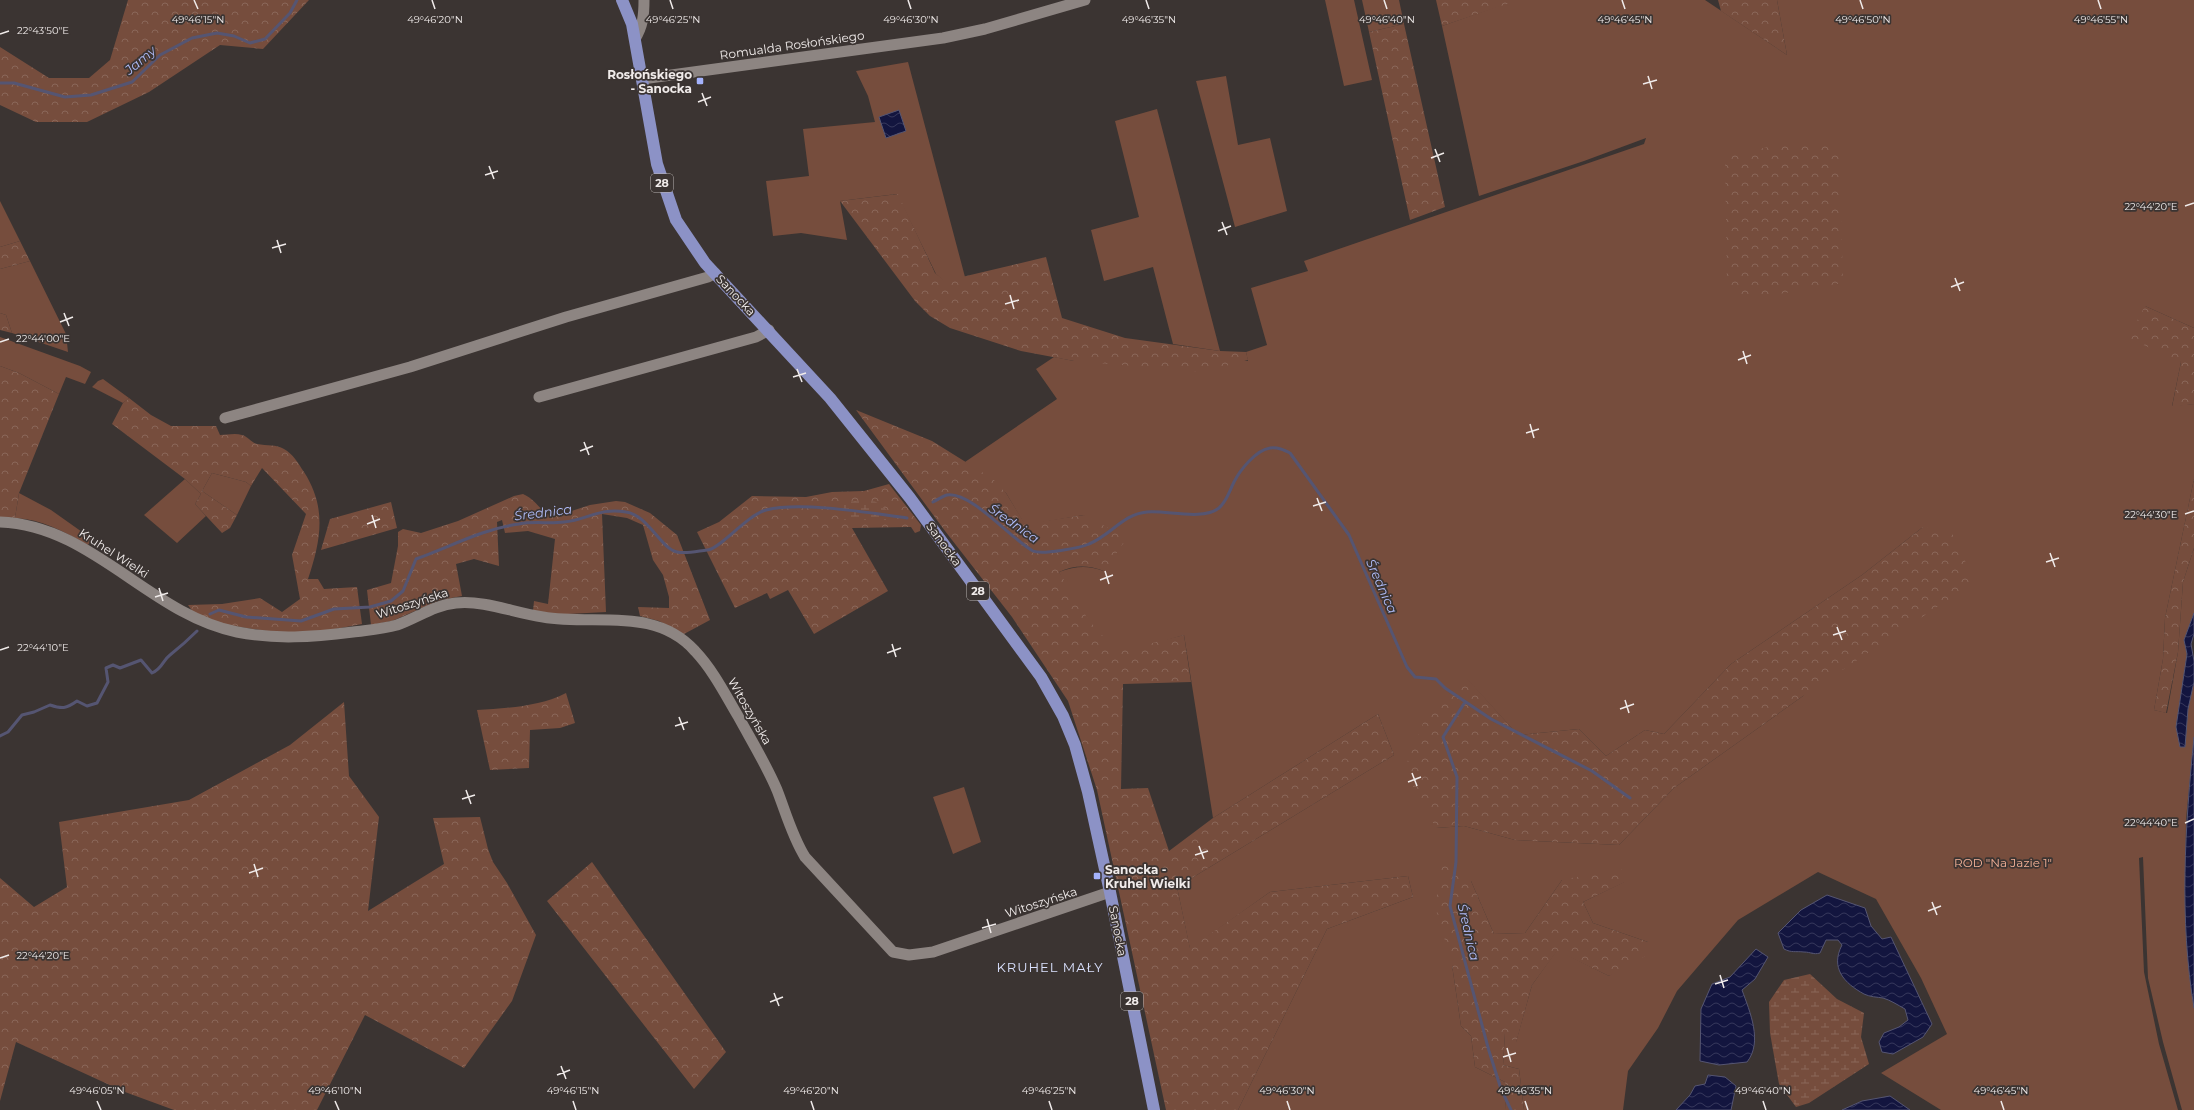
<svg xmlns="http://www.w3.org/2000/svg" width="2194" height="1110" viewBox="0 0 2194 1110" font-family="Montserrat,sans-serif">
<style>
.green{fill:#764d3d;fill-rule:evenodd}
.forest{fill:url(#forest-crowns)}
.wetland{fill:url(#wetland-marsh)}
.water{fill:url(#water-waves);stroke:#555572}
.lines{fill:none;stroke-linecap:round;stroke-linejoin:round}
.stream{stroke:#555572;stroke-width:3}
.street{stroke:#8d8582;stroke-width:11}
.primary{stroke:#8c92c6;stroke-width:12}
.ticks{fill:none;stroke:#f0ebea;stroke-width:1.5}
.poi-dot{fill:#a4b2fc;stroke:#3b3432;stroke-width:1.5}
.labels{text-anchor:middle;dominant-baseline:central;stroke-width:3.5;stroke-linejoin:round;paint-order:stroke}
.shield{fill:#3b3432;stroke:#bab4b3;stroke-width:1}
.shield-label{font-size:11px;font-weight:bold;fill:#f0ebea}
.street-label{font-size:12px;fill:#f0ebea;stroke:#3b3432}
.poi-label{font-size:12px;font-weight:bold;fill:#f0ebea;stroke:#3b3432;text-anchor:end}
.park-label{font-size:12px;fill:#f4b197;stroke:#3b3432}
.water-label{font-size:13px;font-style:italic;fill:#b1bdfa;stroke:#3b3432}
.neighbourhood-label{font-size:13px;letter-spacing:1px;fill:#dae1fe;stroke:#3b3432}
.ticks-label{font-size:10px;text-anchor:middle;fill:#f0ebea;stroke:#3b3432;stroke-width:3.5;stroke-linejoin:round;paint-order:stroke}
</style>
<defs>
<pattern id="forest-crowns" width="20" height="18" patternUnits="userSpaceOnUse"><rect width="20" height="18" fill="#764d3d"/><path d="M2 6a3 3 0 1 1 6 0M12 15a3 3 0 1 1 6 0" fill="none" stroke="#8a6759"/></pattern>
<pattern id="wetland-marsh" width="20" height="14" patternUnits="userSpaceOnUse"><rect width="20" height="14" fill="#764d3d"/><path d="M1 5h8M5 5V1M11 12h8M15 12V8" fill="none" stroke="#8a6759"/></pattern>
<pattern id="water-waves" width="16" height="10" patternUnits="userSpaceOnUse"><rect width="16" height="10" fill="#13153f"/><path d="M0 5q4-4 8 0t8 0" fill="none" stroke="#36375b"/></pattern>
</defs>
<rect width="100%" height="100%" fill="#3b3432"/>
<!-- green -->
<path class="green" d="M1325,0H1354L1372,80L1344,86Z
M1362,0H1399L1404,24L1369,32Z
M1516,0H1705L1787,55L1777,0H2194V328L2145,306L2181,362L2172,406L2194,404V479L2165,618L2163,659L2154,710L2167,713L2178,652L2183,582L2194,548V613L2184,640L2187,654L2176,727L2185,747L2188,709L2194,682V737L2186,819L2185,912L2194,1008V1110H2182L2163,1042L2148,978L2143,857L2139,858L2144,972L2159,1044L2178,1110H1941L1881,1073L1947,1034L1921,978L1876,899L1818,872L1738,920L1677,991L1658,1028L1628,1071L1623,1110H1524L1519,1069L1503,1065L1505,1032L1516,1042L1532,985L1557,950L1609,976L1648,942L1593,923L1583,902L1624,882L1562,880L1525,933L1494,934L1471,881L1452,965L1461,1026L1471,1036L1475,1067L1505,1082L1506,1110H1238L1327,929L1413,897L1408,876L1270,892L1190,949L1177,887L1394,755L1378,714L1213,818L1184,635L1099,660L1059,572C1076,566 1087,565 1104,571L1084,515L1025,525L1006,493L965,462L1057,399L1036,369L1054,357L1074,361H1248L1246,352L1267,345L1251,288L1308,271L1304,261L1644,144L1646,138L1584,161L1479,196L1442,26ZM1923,527L1803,696L1674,788L1619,845L1515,840L1464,826L1436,828L1465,677L1518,735L1579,729L1606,756L1645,730L1664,734L1731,664L1862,575Z
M908,62L965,277L945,282L936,274L897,194L840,201L847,240L801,233L773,236L766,181L809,176L803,129L875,122L868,96L856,71Z
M1226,76L1238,145L1270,138L1287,211L1235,227L1196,81Z
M1157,109L1220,351L1173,344L1153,267L1104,281L1091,230L1139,217L1115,121Z
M0,201L20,241L0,247Z
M30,261L66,334L68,352L12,333L6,315L0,313V269Z
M0,337L80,366L91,372L85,384L66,377L59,394L19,373L0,366Z
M103,379L129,398L123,403L92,387L98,381Z
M212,473L246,482L251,486L237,515L202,491Z
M185,479L201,494L195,504L206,516L177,543L144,515Z
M19,493L51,510L92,539L88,545C65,532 41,519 15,518Z
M964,787L981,842L953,854L933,797Z"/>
<!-- forest -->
<path class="forest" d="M128,0H309L263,49L220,45L149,92L87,122H36L0,105V47L49,78H89L110,60Z
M1436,0H1516V1L1442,26Z
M1718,0H1777L1787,55L1721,11Z
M1404,24L1445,207L1410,220L1369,32Z
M1778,145L1839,146L1843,283L1745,300L1727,285L1725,156Z
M898,194L935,273L945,281L1046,257L1062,318L1125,338L1220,351L1246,352L1248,360L1203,372L1074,361L1021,351L950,328L930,316L915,301L840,201Z
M20,241L30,261L0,269V247Z
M2145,306L2194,328V404L2172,407L2181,362L2128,338Z
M0,313L6,315L12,333L0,330Z
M0,366L19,373L59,394L19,493L15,518L0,517Z
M129,398L151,415L171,426H216L220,435C227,435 235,433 242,435C247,436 252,443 257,444C267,446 276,444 284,449C293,454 298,463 304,472C327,508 321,540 308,579H318L324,589L357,587L362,624L298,636L215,623L195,615L188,605L222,604L260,598L282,612L300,599L292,555L306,514L262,468L251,486L246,482L212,473L202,491L237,515L230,528L222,533L195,504L201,494L185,479L112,424L123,403Z
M856,410L932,441L993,479L1006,493L1025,524L1084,515L1127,538L1104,571C1087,565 1075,565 1059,572L1088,619L1117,652L1184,635L1191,682L1123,684L1121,789L1148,788L1169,851L1213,818L1378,714L1394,755L1177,887L1190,948L1270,892L1408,876L1413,897L1327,929L1238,1110H1166L1097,790L1068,701L1012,617L945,531Z
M2194,479V548L2183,582L2178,652L2166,713L2154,710L2163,659L2165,618Z
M889,484L921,525L920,531L915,533L911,527L852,528L888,591L814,634L788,590L770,599L767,593L735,608L697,532L719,522L752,496L806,497L832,492L864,491Z
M523,494C537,500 538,510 553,517L590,505L616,501L625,502L650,513L677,535L710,620L684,634L659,621L640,616L638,607L669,608V597L663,575L653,560L643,525L627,518L602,514L606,612L549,615L533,611L534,601L548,604L555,539L528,531L505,533L502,520L497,522L499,566L474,559L456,564L462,596L440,600L392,621L371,625L367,590L391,583L398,546V532L403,529L421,533L458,521L514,496Z
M391,502L397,528L321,550L330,519Z
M1923,527L1952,533L1975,582L1803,696L1674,788L1619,845L1515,840L1464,826L1436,828L1404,770L1426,716L1465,676L1518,735L1579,729L1606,756L1645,730L1664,734L1731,664L1862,575Z
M566,693L575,723L560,728L530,730L529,768L490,770L477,710C506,708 539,707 566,693Z
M344,702L349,776L379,817L368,911L444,864L433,818L480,817L488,849L493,862L507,883L536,935L512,1001L464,1068L365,1015L317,1110H174L125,1092L16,1042L0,1101V878L34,907L67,887L59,822L189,800L290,745Z
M1443,859L1471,881L1494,934L1525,933L1562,880L1621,868L1625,882L1583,902L1593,923L1648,942L1647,955L1609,976L1557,951L1532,985L1516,1043L1505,1033L1503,1065L1519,1069L1524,1110H1506L1505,1082L1475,1067L1471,1036L1461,1026L1452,965L1435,906Z
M592,862L726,1052L694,1089L547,901Z"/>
<!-- wetland -->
<path class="wetland" d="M869,500L876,502L895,516L893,520H841L840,505L843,502Z
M1810,974L1837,999L1864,1013L1861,1037L1869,1064L1809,1103L1796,1107L1779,1084L1770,1033L1769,1002L1784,980Z"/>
<!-- water -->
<path class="water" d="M899,110L906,131L886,138L879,117Z
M2194,613V634L2191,644L2194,661V682L2188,709L2185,747H2180L2176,727L2187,654L2184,640Z
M2194,737V1008C2179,918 2185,827 2194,737Z
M1827,895L1865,908L1871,926L1882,939L1891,937L1932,1024L1923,1037L1893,1054L1882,1052L1879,1042L1884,1033L1899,1027L1908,1020L1905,1009C1898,1005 1890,1000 1883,998C1877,997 1870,997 1864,994C1844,983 1830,968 1842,945L1838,940H1826L1820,953C1813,955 1811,952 1804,952C1795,951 1792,953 1784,949L1778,933L1801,910Z
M1756,949L1768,957L1755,979L1742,990C1750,1012 1763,1042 1747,1062L1719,1065L1700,1061L1701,1009L1712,984L1730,977Z
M1708,1075L1725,1077L1736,1086L1731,1110H1676L1690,1095L1695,1086L1705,1084Z
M1890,1096L1910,1110H1842L1862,1101Z"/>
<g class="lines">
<!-- stream -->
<path class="stream" d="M0,83H14L65,97L91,95L132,82L160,55L192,38L217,33L234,36L250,43L265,39L290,13L297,0
M933,502C937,500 943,496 947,495C971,491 1012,540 1033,551C1042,555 1080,548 1089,544C1111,535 1123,514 1147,512C1167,510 1202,521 1219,508C1227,501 1229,492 1234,482C1240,470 1256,450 1270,448C1278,447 1284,450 1290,453L1349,535L1407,667L1415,677L1436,679L1445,688L1491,719L1592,771L1630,798
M210,614L219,610L246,617L301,621L334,609L370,607L391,601L403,591L416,559C450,547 482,529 519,524C533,521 549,524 564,522C587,520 600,507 626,512C648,515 661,549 677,552C686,554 698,551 707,550C719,550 747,515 766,510C801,501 870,513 907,518
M1465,702L1443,737L1457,777L1456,862L1450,906L1489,1051L1501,1089L1511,1110
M0,736L8,732L22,715L34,712L50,705C62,709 66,709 77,701L87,706L97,703L108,682L106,668L113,665L120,668L141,660L152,673C163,668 162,661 170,655C180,647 187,641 197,631"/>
<!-- street -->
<path class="street" d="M635,39C643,26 644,15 644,0
M642,79L943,38L985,29L1085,0
M539,397L756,337L769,330
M225,418L410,367L566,317L708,277L715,273
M0,522C92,525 149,614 237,632C276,640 313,637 353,632C368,630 383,629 397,625C417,618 434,605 456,603C485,600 514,613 543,617C595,626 655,606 695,651C713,670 725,694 738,716C751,740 766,764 777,790C786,813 792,836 805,857L893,952L909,955L933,952L1110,892"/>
<!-- primary -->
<path class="primary" d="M622,0L632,24L657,164L676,220L705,263L830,398L910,498L1041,677L1063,716L1075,745L1088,792L1110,892L1154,1110"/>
</g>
<!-- ticks -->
<path class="ticks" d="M194,0L198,9M432,0L435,9M670,0L673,9M908,0L911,9M1146,0L1149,9M1384,0L1387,9M1622,0L1625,9M1860,0L1863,9M2098,0L2101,9M0,34L9,31M1648,76L1652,89M1643,84L1657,80M702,93L707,106M698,102L711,97M1435,149L1440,162M1431,158L1444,153M489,166L494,179M485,175L498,171M2185,206L2194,203M1222,222L1227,235M1218,231L1231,226M277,240L281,253M272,248L286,244M1955,278L1960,291M1951,287L1964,282M1010,295L1014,309M1005,304L1019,300M64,313L69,326M60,322L73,317M0,342L9,339M1743,351L1747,364M1738,360L1751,355M797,369L802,382M793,377L806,373M1530,424L1534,438M1526,433L1539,429M584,442L589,455M580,451L593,446M1317,498L1322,511M1313,506L1326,502M2185,514L2194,511M372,515L376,528M367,524L380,519M2050,553L2055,567M2046,562L2059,558M1105,571L1109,584M1100,580L1113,575M159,588L163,601M155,597L168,593M1837,627L1842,640M1833,635L1846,631M892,644L896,657M0,650L9,647M887,653L901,648M1625,700L1629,713M1620,709L1634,704M679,717L684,730M675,726L688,722M1412,773L1417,786M1408,782L1421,777M466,790L471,804M462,799L475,795M2185,823L2194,819M1199,846L1204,859M1195,855L1208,851M254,864L258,877M249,873L263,868M1932,902L1937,915M1928,911L1941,906M987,919L991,933M982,928L996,924M0,958L9,955M1720,975L1724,988M1715,984L1728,980M774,993L779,1006M770,1002L783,997M1507,1048L1511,1062M1503,1057L1516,1053M561,1066L566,1079M557,1075L570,1070M97,1101L101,1110M335,1101L339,1110M573,1101L576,1110M811,1101L814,1110M1049,1101L1052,1110M1287,1101L1290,1110M1525,1101L1528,1110M1763,1101L1766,1110M2001,1101L2004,1110"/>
<!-- markers -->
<g class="poi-dot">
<rect x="696" y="77" width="8" height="8" rx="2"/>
<rect x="1093" y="872" width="8" height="8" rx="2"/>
</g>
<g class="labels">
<!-- shield labels -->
<g class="shield">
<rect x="651" y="174" width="22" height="18" rx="3"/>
<rect x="967" y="582" width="22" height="18" rx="3"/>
<rect x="1121" y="992" width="22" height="18" rx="3"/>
</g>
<g class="shield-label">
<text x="662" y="183">28</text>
<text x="978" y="591">28</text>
<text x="1132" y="1001">28</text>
</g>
<!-- street labels -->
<g class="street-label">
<text transform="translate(792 45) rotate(-8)">Romualda Rosłońskiego</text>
<text transform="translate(736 295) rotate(47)">Sanocka</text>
<text transform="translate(944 544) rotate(54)">Sanocka</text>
<text transform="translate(114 553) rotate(33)">Kruhel Wielki</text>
<text transform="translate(412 603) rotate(-18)">Witoszyńska</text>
<text transform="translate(750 711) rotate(60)">Witoszyńska</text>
<text transform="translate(1041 902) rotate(-18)">Witoszyńska</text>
<text transform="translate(1118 931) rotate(79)">Sanocka</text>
</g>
<!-- poi labels -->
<g class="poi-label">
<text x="692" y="74">Rosłońskiego<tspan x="692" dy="14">- Sanocka</tspan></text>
<text x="1105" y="869" text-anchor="start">Sanocka -<tspan x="1105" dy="14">Kruhel Wielki</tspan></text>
</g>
<!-- park labels -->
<g class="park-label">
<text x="2003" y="862">ROD "Na Jazie 1"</text>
</g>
<!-- water labels -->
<g class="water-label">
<text transform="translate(140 60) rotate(-40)">Jamy</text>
<text transform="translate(543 512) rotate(-7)">Średnica</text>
<text transform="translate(1014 523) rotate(35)">Średnica</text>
<text transform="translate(1382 586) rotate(66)">Średnica</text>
<text transform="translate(1469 932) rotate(77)">Średnica</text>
</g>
<!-- neighbourhood labels -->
<g class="neighbourhood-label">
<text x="1050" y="967">KRUHEL MAŁY</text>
</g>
</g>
<g class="ticks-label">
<text x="198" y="23">49°46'15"N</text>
<text x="435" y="23">49°46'20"N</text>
<text x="673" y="23">49°46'25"N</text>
<text x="911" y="23">49°46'30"N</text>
<text x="1149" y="23">49°46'35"N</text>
<text x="1387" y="23">49°46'40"N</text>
<text x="1625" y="23">49°46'45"N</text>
<text x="1863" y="23">49°46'50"N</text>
<text x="2101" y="23">49°46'55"N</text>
<text x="43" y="34">22°43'50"E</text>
<text x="2151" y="210">22°44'20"E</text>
<text x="43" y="342">22°44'00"E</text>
<text x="2151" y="518">22°44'30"E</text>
<text x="43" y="651">22°44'10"E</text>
<text x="2151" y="826">22°44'40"E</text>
<text x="43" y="959">22°44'20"E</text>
<text x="97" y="1094">49°46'05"N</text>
<text x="335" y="1094">49°46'10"N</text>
<text x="573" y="1094">49°46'15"N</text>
<text x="811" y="1094">49°46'20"N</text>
<text x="1049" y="1094">49°46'25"N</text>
<text x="1287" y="1094">49°46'30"N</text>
<text x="1525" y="1094">49°46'35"N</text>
<text x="1763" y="1094">49°46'40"N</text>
<text x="2001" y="1094">49°46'45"N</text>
</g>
</svg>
